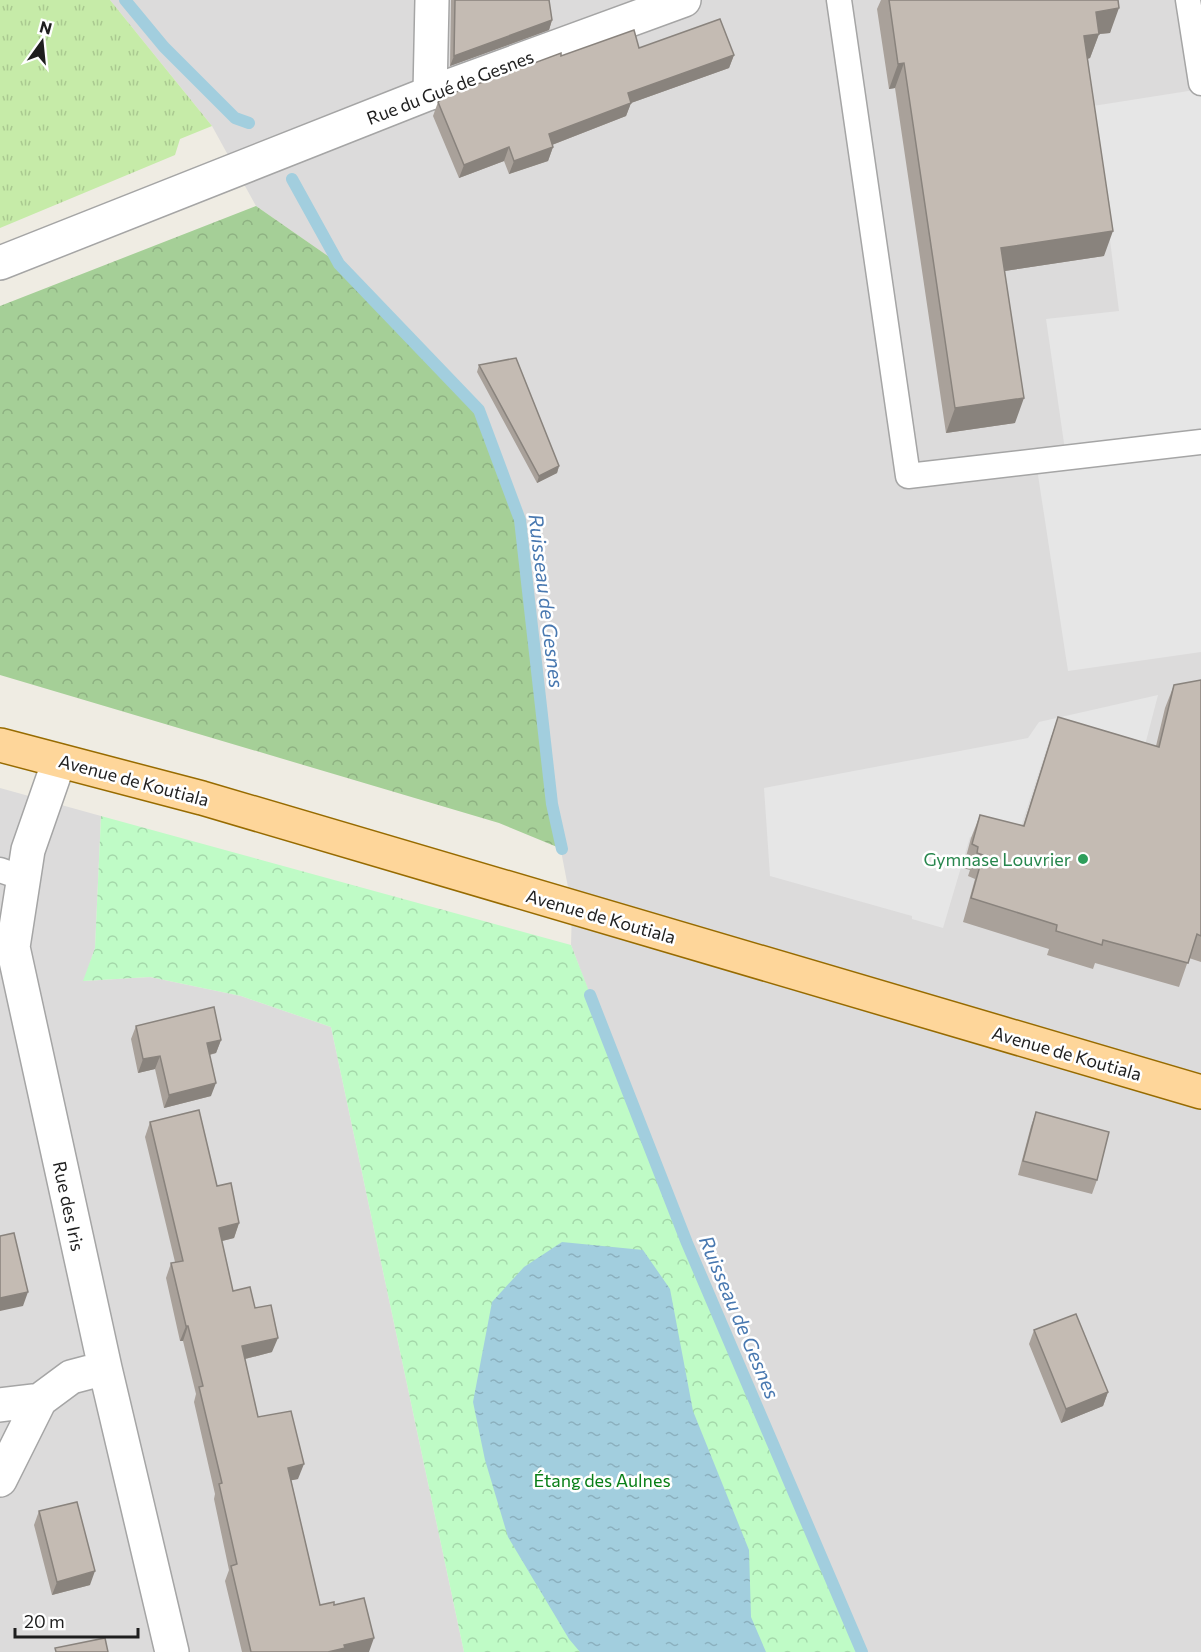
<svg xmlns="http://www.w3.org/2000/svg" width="1201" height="1652" viewBox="0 0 1201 1652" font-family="Commissioner,sans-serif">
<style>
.residential{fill:#dcdbdb}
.grass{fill:url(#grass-tufts)}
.forest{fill:url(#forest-crowns)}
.park{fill:url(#park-crowns)}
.parking{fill:#e6e6e6}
.water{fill:url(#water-ripples)}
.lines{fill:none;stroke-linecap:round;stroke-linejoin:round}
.stream{stroke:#a2cede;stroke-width:12}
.service-casing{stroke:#a5a5a5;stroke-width:27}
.minor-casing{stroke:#a5a5a5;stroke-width:36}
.tertiary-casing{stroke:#a5a5a5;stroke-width:36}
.primary-casing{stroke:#976b00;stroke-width:36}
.service{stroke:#fff;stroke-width:24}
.minor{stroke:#fff;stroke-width:33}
.tertiary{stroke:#fff;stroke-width:33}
.primary{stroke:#fed69a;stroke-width:33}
.wall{fill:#a9a19a}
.shaded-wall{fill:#89837d}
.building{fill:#c4bbb3;stroke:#89837d;stroke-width:1.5}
.leisure-dot{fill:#2e9e5b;stroke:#fff;stroke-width:2}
.labels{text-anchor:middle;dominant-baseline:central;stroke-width:5;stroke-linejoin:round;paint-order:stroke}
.street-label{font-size:18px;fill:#1e1e1e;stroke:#fff}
.leisure-label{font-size:18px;fill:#27864d;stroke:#fff;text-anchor:end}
.park-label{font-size:18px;fill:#097f17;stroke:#fff}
.water-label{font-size:20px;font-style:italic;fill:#4878b0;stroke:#fff}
</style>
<defs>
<pattern id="grass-tufts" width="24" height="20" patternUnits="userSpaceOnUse" patternTransform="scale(1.5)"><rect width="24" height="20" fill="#c6eba8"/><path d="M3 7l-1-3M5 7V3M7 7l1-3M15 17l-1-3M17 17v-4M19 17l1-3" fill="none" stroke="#aac990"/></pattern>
<pattern id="forest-crowns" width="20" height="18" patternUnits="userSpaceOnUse" patternTransform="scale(1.5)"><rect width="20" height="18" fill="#a5cf97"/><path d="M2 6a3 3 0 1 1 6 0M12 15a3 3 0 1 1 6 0" fill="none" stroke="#8eb182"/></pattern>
<pattern id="park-crowns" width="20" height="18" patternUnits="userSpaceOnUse" patternTransform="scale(1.5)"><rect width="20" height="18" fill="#bffbc6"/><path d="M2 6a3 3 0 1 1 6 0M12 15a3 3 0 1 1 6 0" fill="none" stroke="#a4d7aa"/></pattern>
<pattern id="water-ripples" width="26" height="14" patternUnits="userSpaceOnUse" patternTransform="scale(1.5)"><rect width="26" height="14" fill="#a2cede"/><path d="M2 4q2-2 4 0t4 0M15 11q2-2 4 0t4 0" fill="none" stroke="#8bb0be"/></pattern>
</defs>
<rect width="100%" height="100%" fill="#efece3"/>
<!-- residential -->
<path class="residential" d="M110,0H1201V1652H862L687,1243L590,995L571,945L572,908L552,804L338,263L256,206L212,126Z
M0,788L101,816L95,948L84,981L150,977L241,996L331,1027L464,1652H0Z"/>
<!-- grass -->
<path class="grass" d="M0,0H110L212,126L180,139L175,155L0,228Z"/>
<!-- forest -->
<path class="forest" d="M256,206L338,263L478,409L520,519L552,804L562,849L499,823L0,675V306Z"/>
<!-- park -->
<path class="park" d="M101,816L571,945L687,1243L862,1652H464L331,1027L241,996L150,977L83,981L95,948Z"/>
<!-- parking -->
<path class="parking" d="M1201,89V652L1068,671L1036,462L1066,457L1046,319L1119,311L1093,106Z
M1158,695L1144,749L1051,735L1014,848L970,837L943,928L912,919V916L770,876L764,788L1028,738L1039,722Z"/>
<!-- water -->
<path class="water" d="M562,1242L643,1250L670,1289L693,1411L749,1550L751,1617L766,1652H580L569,1639L508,1537L485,1460L473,1402L492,1302L524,1267Z"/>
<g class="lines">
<!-- stream -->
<path class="stream" d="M125,0L164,47L235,118L249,123
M292,179L339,264L479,410L520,520L552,804L562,849
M590,995L687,1243L862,1652"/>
<!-- service casing -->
<g class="service-casing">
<path id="service" d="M839,0L908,476L1201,442
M1188,0L1201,83
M0,870L23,878"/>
</g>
<!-- minor casing -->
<g class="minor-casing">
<path id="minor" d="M430,93L432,0
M59,761L28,850L13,947L105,1368L172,1652
M0,1405L40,1400
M0,1480L40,1400L71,1377L105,1368"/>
</g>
<!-- tertiary casing -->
<g class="tertiary-casing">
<path id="tertiary" d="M0,263L430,93L684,0"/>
</g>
<!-- primary casing -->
<g class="primary-casing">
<path id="primary" d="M0,745L202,798L1201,1092"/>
</g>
<!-- service -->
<use href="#service" class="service"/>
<!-- minor -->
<use href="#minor" class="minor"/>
<!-- tertiary -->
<use href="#tertiary" class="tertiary"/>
<!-- primary -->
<use href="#primary" class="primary"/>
</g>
<!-- wall -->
<path class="wall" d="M451,0H549L552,20L549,30L450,66Z
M881,0H1118L1110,33L1099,34L1090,58L1088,59L1104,256L1004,271L1015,423L946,433L895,88L889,89L877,9Z
M639,48L734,55L729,68L631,103L626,116L552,145L553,147L548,161L509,174L504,161L459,178L433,116L438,102L561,56Z
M479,365L559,466L557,473L537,483L477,372Z
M1201,680V962L1189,958L1179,987L1095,963L1093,969L1047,955L1049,949L963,922L975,879L968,876L970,870L963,868L971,838L980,815L1023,826L1050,741L1058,717L1156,746L1165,708L1174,685Z
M136,1026L221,1040L216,1053L210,1055L211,1096L164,1108L155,1069L138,1073L131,1039Z
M1036,1112L1097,1180L1092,1194L1018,1175L1031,1126Z
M150,1122L217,1186L239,1223L234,1238L222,1241L233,1291L255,1308L272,1352L245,1359L258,1417L298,1479L291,1480L320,1605H334L369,1652H242L225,1581L229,1570L214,1499L215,1494L194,1402L196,1394L183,1341H180L166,1278L171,1263L175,1262L145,1137Z
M1034,1330L1108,1392L1103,1406L1061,1423L1029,1344Z
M39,1511L90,1585L52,1595L34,1525Z"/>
<!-- shaded-wall -->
<path class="shaded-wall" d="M1119,8L1110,33L1099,34L1090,58L1075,61L1084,36L1096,12Z
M552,20L549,30L450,66L454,56Z
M734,55L729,68L631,103L626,116L544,148L549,134L628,93Z
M904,63L895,88L889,89L898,64Z
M509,147L504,161L459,178L464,165Z
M553,147L548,161L509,174L514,161Z
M1113,231L1104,256L992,273L1001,248Z
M1024,398L1015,423L946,433L955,408Z
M559,466L557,473L537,483L539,476Z
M221,1040L216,1053L202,1056L207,1043Z
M160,1056L155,1069L138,1073L143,1059Z
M216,1083L211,1096L164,1108L169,1095Z
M239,1223L234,1238L214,1243L219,1228Z
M28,1292L23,1306L0,1311V1298Z
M186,1326H188L183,1341H180Z
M278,1338L272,1352L237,1361L242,1346Z
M1108,1392L1103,1406L1061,1423L1066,1409Z
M304,1464L298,1479L283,1482L288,1468Z
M95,1571L90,1585L52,1595L57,1582Z
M374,1638L369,1652H328L344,1645Z"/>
<!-- building -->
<path class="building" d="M455,0H549L552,20L454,56Z
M889,0H1118L1119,8L1096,12L1099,34L1084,36L1113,231L1001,248L1024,398L955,408L904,63L898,64Z
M720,19L734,55L628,93L631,103L549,134L553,147L514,161L509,147L464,165L438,102L448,95L561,53V56L634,30L639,48Z
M516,358L559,466L539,476L479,365Z
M1201,680V936L1197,934L1188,963L1103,940L1102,945L1056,931L1057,925L971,898L983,855L977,853L978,847L972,844L980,815L1024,826L1058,717L1159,747L1174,685Z
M214,1007L221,1040L207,1043L216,1083L169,1095L160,1056L143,1059L136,1026Z
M199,1110L217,1186L231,1183L239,1223L219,1228L233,1291L250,1287L255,1308L271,1305L278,1338L242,1346L258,1417L291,1411L304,1464L288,1468L320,1605L334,1602V1605L364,1598L374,1638L344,1645L345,1648L328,1652H251L231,1566L237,1564L219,1484L222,1483L199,1387L203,1386L188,1326H186L171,1263L183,1261L150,1122Z
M1036,1112L1109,1132L1097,1180L1023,1161Z
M14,1233L28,1292L0,1298V1236Z
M1076,1314L1108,1392L1066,1409L1034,1330Z
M77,1502L95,1571L57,1582L39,1511Z
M105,1638L108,1652H56L55,1648Z"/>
<!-- markers -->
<circle class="leisure-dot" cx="1083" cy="859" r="6"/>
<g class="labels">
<!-- street labels -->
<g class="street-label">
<text transform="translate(450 87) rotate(-21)">Rue du Gué de Gesnes</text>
<text transform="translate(134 780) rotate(15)">Avenue de Koutiala</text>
<text transform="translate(601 916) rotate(16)">Avenue de Koutiala</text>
<text transform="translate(1067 1053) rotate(16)">Avenue de Koutiala</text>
<text transform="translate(69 1206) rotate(78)">Rue des Iris</text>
</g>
<!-- leisure labels -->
<g class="leisure-label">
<text x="1071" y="859">Gymnase Louvrier</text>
</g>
<!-- park labels -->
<g class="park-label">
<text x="602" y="1480">Étang des Aulnes</text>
</g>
<!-- water labels -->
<g class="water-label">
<text transform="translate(547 601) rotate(83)">Ruisseau de Gesnes</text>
<text transform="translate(740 1317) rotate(67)">Ruisseau de Gesnes</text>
</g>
</g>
<!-- north arrow -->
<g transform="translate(42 42) rotate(15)" stroke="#ffffff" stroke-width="4.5" paint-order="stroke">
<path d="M0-4.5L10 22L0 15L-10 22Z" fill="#1e1e1e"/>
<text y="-9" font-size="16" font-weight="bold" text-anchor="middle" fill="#1e1e1e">N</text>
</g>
<!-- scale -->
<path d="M15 1628v9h123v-9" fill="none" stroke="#1e1e1e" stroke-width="3"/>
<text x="24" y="1628" font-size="18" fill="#1e1e1e" stroke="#ffffff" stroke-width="4.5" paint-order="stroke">20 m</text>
</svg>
